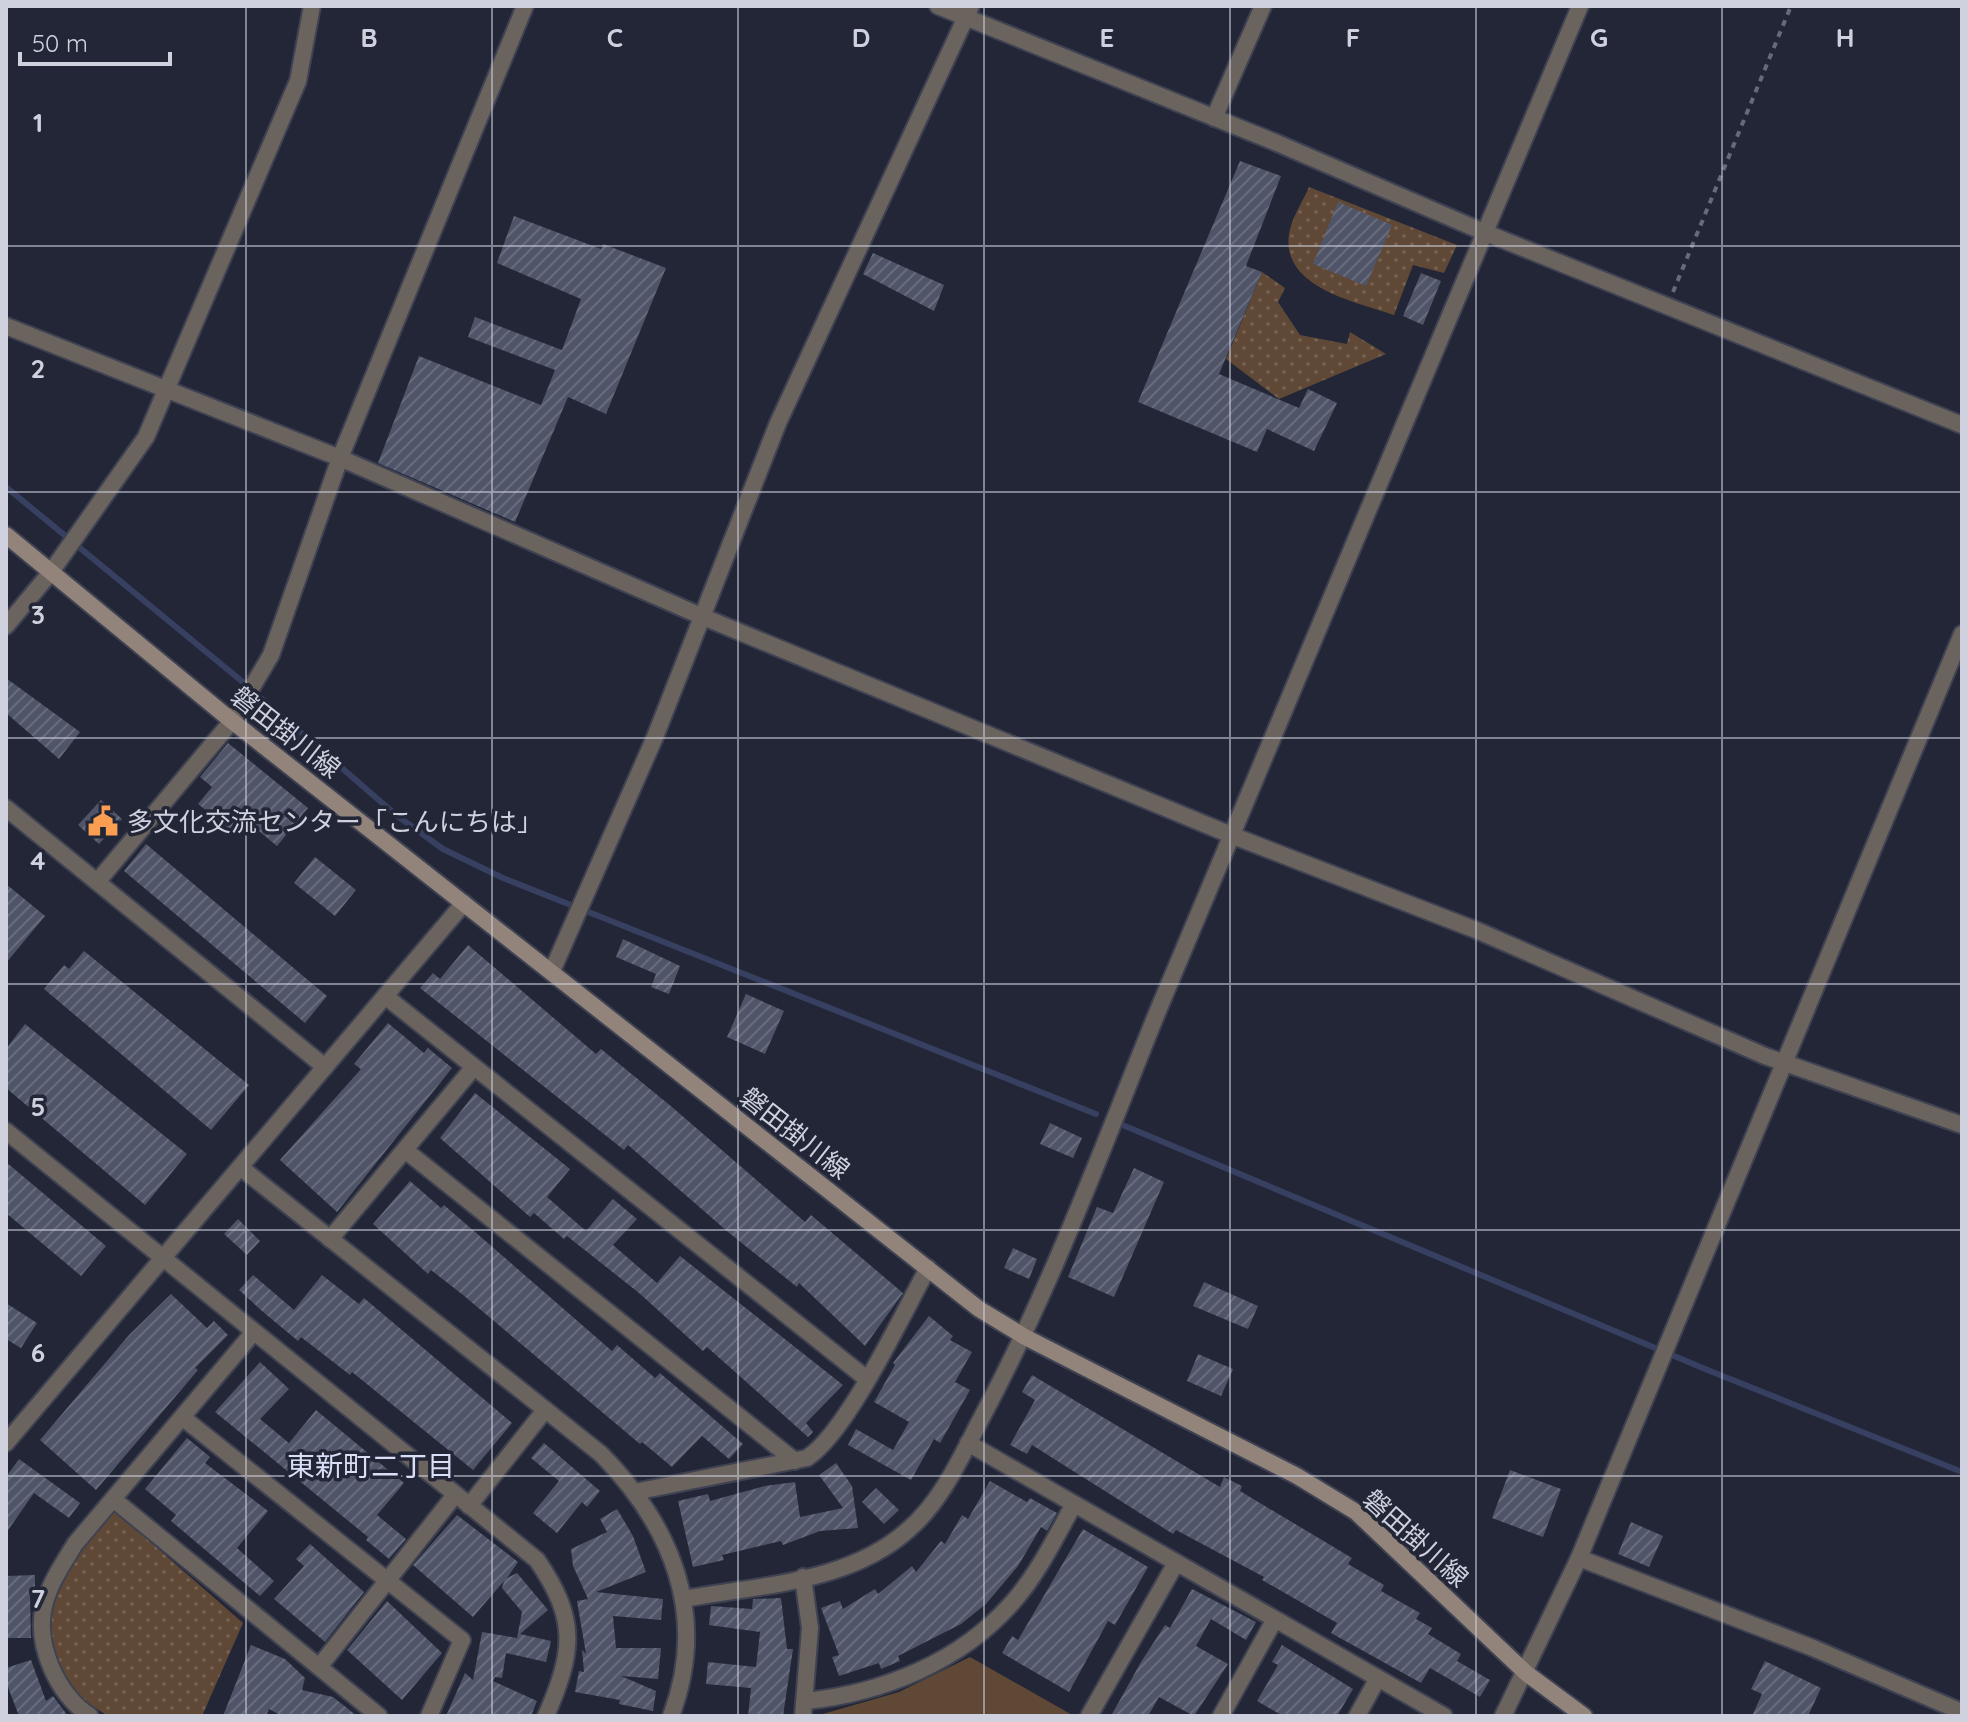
<svg xmlns="http://www.w3.org/2000/svg" width="1968" height="1722" viewBox="0 0 1968 1722" font-family="Quicksand,'Noto Sans JP',sans-serif">
<style>
.grass{fill:url(#grass-dots)}
.park{fill:#604836}
.lines{fill:none;stroke-linecap:round;stroke-linejoin:round}
.stream{stroke:#384061;stroke-width:6}
.building{fill:url(#building-hatch)}
.minor-casing{stroke:#3e4252;stroke-width:20}
.tertiary-casing{stroke:#3e4252;stroke-width:20}
.secondary-casing{stroke:#3e4252;stroke-width:20}
.path{stroke:#666a79;stroke-width:4;stroke-dasharray:6 6;stroke-linecap:butt}
.minor{stroke:#6b635d;stroke-width:16}
.tertiary{stroke:#6b635d;stroke-width:16}
.secondary{stroke:#92847a;stroke-width:16}
.grid{fill:none;stroke:#cfd2de;stroke-width:2;stroke-opacity:0.55}
.labels{text-anchor:middle;dominant-baseline:central;stroke-width:7;stroke-linejoin:round;paint-order:stroke}
.street-label{font-size:26px;fill:#cfd2de;stroke:#222637}
.poi-label{font-size:26px;fill:#cfd2de;stroke:#222637;text-anchor:start}
.neighbourhood-label{font-size:28px;fill:#d8dff6;stroke:#222637}
.grid-label{font-size:26px;text-anchor:middle;font-weight:bold;fill:#cfd2de;stroke:#222637;stroke-width:7;stroke-linejoin:round;paint-order:stroke}
</style>
<defs>
<pattern id="grass-dots" width="8" height="8" patternUnits="userSpaceOnUse" patternTransform="scale(2)"><rect width="8" height="8" fill="#604836"/><path d="M2 2h.1M6 6h.1" fill="none" stroke="#766253" stroke-width="1.8" stroke-linecap="round"/></pattern>
<pattern id="building-hatch" width="6" height="6" patternUnits="userSpaceOnUse" patternTransform="scale(2)"><rect width="6" height="6" fill="#4f5468"/><path d="M-1 1l2-2M0 6l6-6M5 7l2-2" fill="none" stroke="#676c7d"/></pattern>
</defs>
<rect width="100%" height="100%" fill="#222637"/>
<!-- grass -->
<path class="grass" d="M1309,187L1457,245L1444,273L1413,265L1394,315C1357,302 1281,288 1289,234C1291,219 1303,201 1309,187Z
M1262,272L1285,288L1278,302L1300,335L1347,344L1350,332L1386,354L1279,399L1226,359Z
M108,1505L243,1623L202,1716H108L61,1686L43,1622L53,1581Z"/>
<!-- park -->
<path class="park" d="M970,1657L1074,1716H816L899,1692Z"/>
<g class="lines">
<!-- stream -->
<path class="stream" d="M6,487L244,683L396,815L443,849L503,878L1096,1114
M1125,1126L1710,1371L1962,1472"/>
</g>
<!-- building -->
<path class="building" d="M1240,161L1281,176L1246,266L1262,272L1219,374L1299,408L1308,389L1337,403L1314,451L1267,429L1257,452L1138,402Z
M1338,202L1392,225L1366,286L1313,264Z
M514,216L601,249L603,244L666,268L606,414L568,397L515,522L378,463L419,356L541,405L555,370L468,337L475,317L562,350L581,299L497,263Z
M873,253L944,285L934,311L863,274Z
M1421,273L1441,281L1423,325L1403,316Z
M6,678L80,732L59,759L6,713Z
M228,743L308,808L277,846L242,817L231,830L198,804L212,787L200,777Z
M101,800L122,819L99,844L78,825Z
M146,844L327,996L305,1023L124,871Z
M315,857L356,890L335,916L294,883Z
M6,884L45,916L6,963Z
M623,939L680,966L669,994L651,987L656,974L616,957Z
M468,945L596,1054L601,1049L672,1107L805,1222L811,1215L903,1293L865,1346L799,1283L797,1287L728,1232L628,1145L624,1150L420,988L433,973L440,979Z
M84,951L249,1085L211,1130L44,989L64,965L69,969Z
M746,994L784,1011L765,1054L727,1037Z
M388,1023L424,1053L428,1048L452,1068L337,1212L280,1160L361,1069L354,1064Z
M25,1024L187,1154L145,1205L6,1088V1049Z
M475,1093L570,1169L547,1197L586,1231L613,1199L637,1219L613,1245L657,1283L680,1256L843,1385L806,1423L813,1432L808,1437L707,1347L703,1351L639,1293L567,1236L564,1239L534,1213L530,1217L440,1138Z
M1050,1123L1082,1138L1073,1158L1040,1144Z
M6,1162L106,1246L81,1276L6,1213Z
M1134,1168L1164,1182L1114,1297L1068,1277L1097,1207L1113,1213Z
M410,1181L441,1208L444,1205L612,1351L617,1345L655,1378L660,1373L743,1444L729,1459L702,1436L672,1467L642,1442L640,1444L463,1295L431,1270L428,1274L373,1224Z
M238,1219L260,1241L247,1255L224,1234Z
M1013,1248L1037,1259L1029,1279L1004,1268Z
M253,1275L294,1310L322,1275L359,1304L364,1298L512,1423L473,1470L352,1372L350,1375L301,1337L298,1341L262,1311L239,1290Z
M1204,1282L1258,1306L1248,1329L1193,1306Z
M171,1294L207,1328L214,1321L228,1335L195,1368L198,1370L96,1490L40,1440L129,1335Z
M6,1303L37,1323L21,1348L6,1339Z
M929,1316L953,1336L950,1340L972,1352L955,1382L970,1390L940,1443L934,1439L911,1480L848,1445L856,1429L893,1450L909,1422L874,1402L895,1365L893,1363Z
M1198,1354L1233,1369L1221,1396L1187,1381Z
M260,1362L289,1389L260,1419L289,1443L316,1410L404,1483L377,1515L406,1539L389,1559L366,1540L368,1537L215,1412Z
M1032,1375L1220,1487L1224,1477L1242,1486L1240,1491L1352,1558L1348,1564L1384,1585L1381,1591L1420,1613L1416,1619L1432,1628L1428,1634L1461,1654L1457,1661L1490,1680L1480,1697L1430,1668L1421,1683L1331,1633L1337,1623L1262,1580L1264,1577L1176,1530L1173,1534L1032,1445L1027,1454L1010,1445L1035,1400L1022,1392Z
M187,1438L210,1457L205,1463L268,1511L237,1548L274,1581L260,1596L171,1521L176,1515L145,1489Z
M544,1443L600,1491L587,1507L582,1502L557,1533L533,1513L559,1481L531,1458Z
M19,1459L80,1503L69,1518L34,1493L6,1533V1477Z
M836,1463L852,1486L858,1528L820,1531L783,1545L781,1541L722,1555L724,1560L693,1567L678,1501L708,1494L710,1501L765,1486L795,1482L800,1517L843,1508L819,1475Z
M1510,1470L1561,1489L1543,1537L1492,1518Z
M990,1481L1027,1502L1030,1498L1057,1513L1047,1531L1041,1527L1018,1566L986,1604L961,1624L898,1656L900,1661L881,1669L879,1663L839,1676L832,1657L839,1655L821,1608L840,1601L843,1609L875,1589L878,1594L912,1566L916,1572L941,1541L945,1544L962,1515L968,1519Z
M876,1488L899,1510L884,1524L862,1502Z
M617,1509L633,1536L646,1572L596,1592L663,1599L661,1620L613,1616L616,1648H661L658,1679L621,1676L656,1691L653,1711L619,1704L620,1700L575,1692L579,1671L584,1672L582,1650L586,1654L577,1601L588,1599L573,1566L571,1549L607,1532L600,1519Z
M457,1515L518,1562L507,1578L517,1573L548,1610L520,1634L551,1641L546,1662L506,1653L502,1678L495,1677L493,1681L537,1701L531,1716H446L465,1673L473,1680L482,1632L517,1638L522,1612L502,1588L504,1581L473,1617L413,1565Z
M1631,1522L1663,1536L1649,1567L1618,1554Z
M1083,1529L1148,1567L1115,1625L1108,1621L1069,1692L1002,1653L1012,1636L1018,1640Z
M310,1544L364,1592L325,1642L274,1599L304,1566L296,1559Z
M35,1575V1595H30L31,1638H6V1576Z
M1192,1589L1256,1622L1246,1640L1211,1619L1196,1646L1228,1664L1194,1716L1159,1697L1148,1716H1111L1141,1662L1165,1625L1170,1628Z
M781,1598L787,1649H793L783,1716H748L751,1688L706,1684L708,1662L756,1667L760,1632L709,1625L711,1606L752,1609L753,1599Z
M387,1601L442,1653L402,1700L347,1650Z
M251,1645L285,1659L305,1678L302,1690L333,1697L357,1716H282L269,1709L266,1716H223Z
M1282,1645L1353,1689L1337,1716H1283L1257,1701L1278,1665L1272,1662Z
M31,1660L46,1701L53,1696L68,1716H19L6,1682V1668Z
M1765,1661L1821,1688L1808,1716H1752L1762,1694L1751,1689Z"/>
<g class="lines">
<!-- minor casing -->
<g class="minor-casing">
<path id="minor" d="M938,6L1277,143L1486,233L1962,425
M1214,118L1263,6
M6,326L340,458L701,616L1231,835L1476,930L1765,1056L1962,1125
M6,808L325,1067
M98,881L232,721
M552,971L655,737L778,423L971,6
M385,996L867,1379
M6,1131L537,1560C578,1620 574,1651 546,1716
M405,1150L795,1461
M330,1239L474,1067
M182,1417L462,1640L429,1716
M968,1443L1444,1716
M634,1492L807,1458C848,1431 902,1315 928,1268
M113,1499L379,1716
M469,1506L545,1410
M1579,1558L1813,1648L1962,1712
M319,1667L455,1495
M806,1701C883,1693 960,1662 1012,1603C1038,1574 1055,1538 1074,1504
M90,1716C57,1694 35,1645 44,1606C50,1582 63,1564 75,1544L253,1333
M803,1716L810,1628L803,1577
M1089,1716L1176,1563
M1221,1716L1275,1619
M1357,1716L1378,1678"/>
</g>
<!-- tertiary casing -->
<g class="tertiary-casing">
<path id="tertiary" d="M6,626L51,572L146,437L298,81L312,6
M232,721L271,655L340,458L525,6
M240,1167L601,1454C672,1526 709,1616 671,1716
M6,1443L464,903
M684,1599C759,1585 850,1583 909,1529C942,1501 962,1455 982,1417C1051,1288 1102,1149 1157,1013C1296,676 1441,343 1580,6
M1503,1716L1579,1558L1962,634"/>
</g>
<!-- secondary casing -->
<g class="secondary-casing">
<path id="secondary" d="M6,535L232,721L979,1309L1025,1337L1297,1476L1356,1512L1526,1673L1584,1716"/>
</g>
<!-- path -->
<path class="path" d="M1673,292L1791,6"/>
<!-- minor -->
<use href="#minor" class="minor"/>
<!-- tertiary -->
<use href="#tertiary" class="tertiary"/>
<!-- secondary -->
<use href="#secondary" class="secondary"/>
</g>
<!-- grid -->
<path class="grid" d="M246,6V1716M492,6V1716M738,6V1716M984,6V1716M1230,6V1716M1476,6V1716M1722,6V1716M6,246H1962M6,492H1962M6,738H1962M6,984H1962M6,1230H1962M6,1476H1962"/>
<!-- icons -->
<defs>
<g id="civic-bare" transform="scale(2.4)"><path d="M-.6-6.5H3V-4.5H.6V-3L4-1V1h2V6H-6V1h2V-1L-.6-3ZM-1.2 2.5V6h2.4V2.5Z" fill="#fb9e51" stroke="#222637" stroke-width="2.5" paint-order="stroke"/></g>
</defs>
<g fill-rule="evenodd">
<use href="#civic-bare" x="103" y="821"/>
</g>
<g class="labels">
<!-- street labels -->
<g class="street-label">
<text transform="translate(286 732) rotate(38)">磐田掛川線</text>
<text transform="translate(795 1133) rotate(38)">磐田掛川線</text>
<text transform="translate(1416 1538) rotate(42)">磐田掛川線</text>
</g>
<!-- poi labels -->
<g class="poi-label">
<text x="127" y="821">多文化交流センター「こんにちは」</text>
</g>
<!-- neighbourhood labels -->
<g class="neighbourhood-label">
<text x="371" y="1465">東新町二丁目</text>
</g>
</g>
<g class="grid-label">
<text x="369" y="47">B</text>
<text x="615" y="47">C</text>
<text x="861" y="47">D</text>
<text x="1107" y="47">E</text>
<text x="1353" y="47">F</text>
<text x="1599" y="47">G</text>
<text x="1845" y="47">H</text>
<text x="38" y="132">1</text>
<text x="38" y="378">2</text>
<text x="38" y="624">3</text>
<text x="38" y="870">4</text>
<text x="38" y="1116">5</text>
<text x="38" y="1362">6</text>
<text x="38" y="1608">7</text>
</g>
<!-- border -->
<rect width="1968" height="1722" fill="none" stroke="#cfd2de" stroke-width="16"/>
<!-- scale -->
<path d="M20 52v12h150v-12" fill="none" stroke="#cfd2de" stroke-width="4"/>
<text x="32" y="52" font-size="24" fill="#cfd2de" stroke="#222637" stroke-width="6" paint-order="stroke">50 m</text>
</svg>
